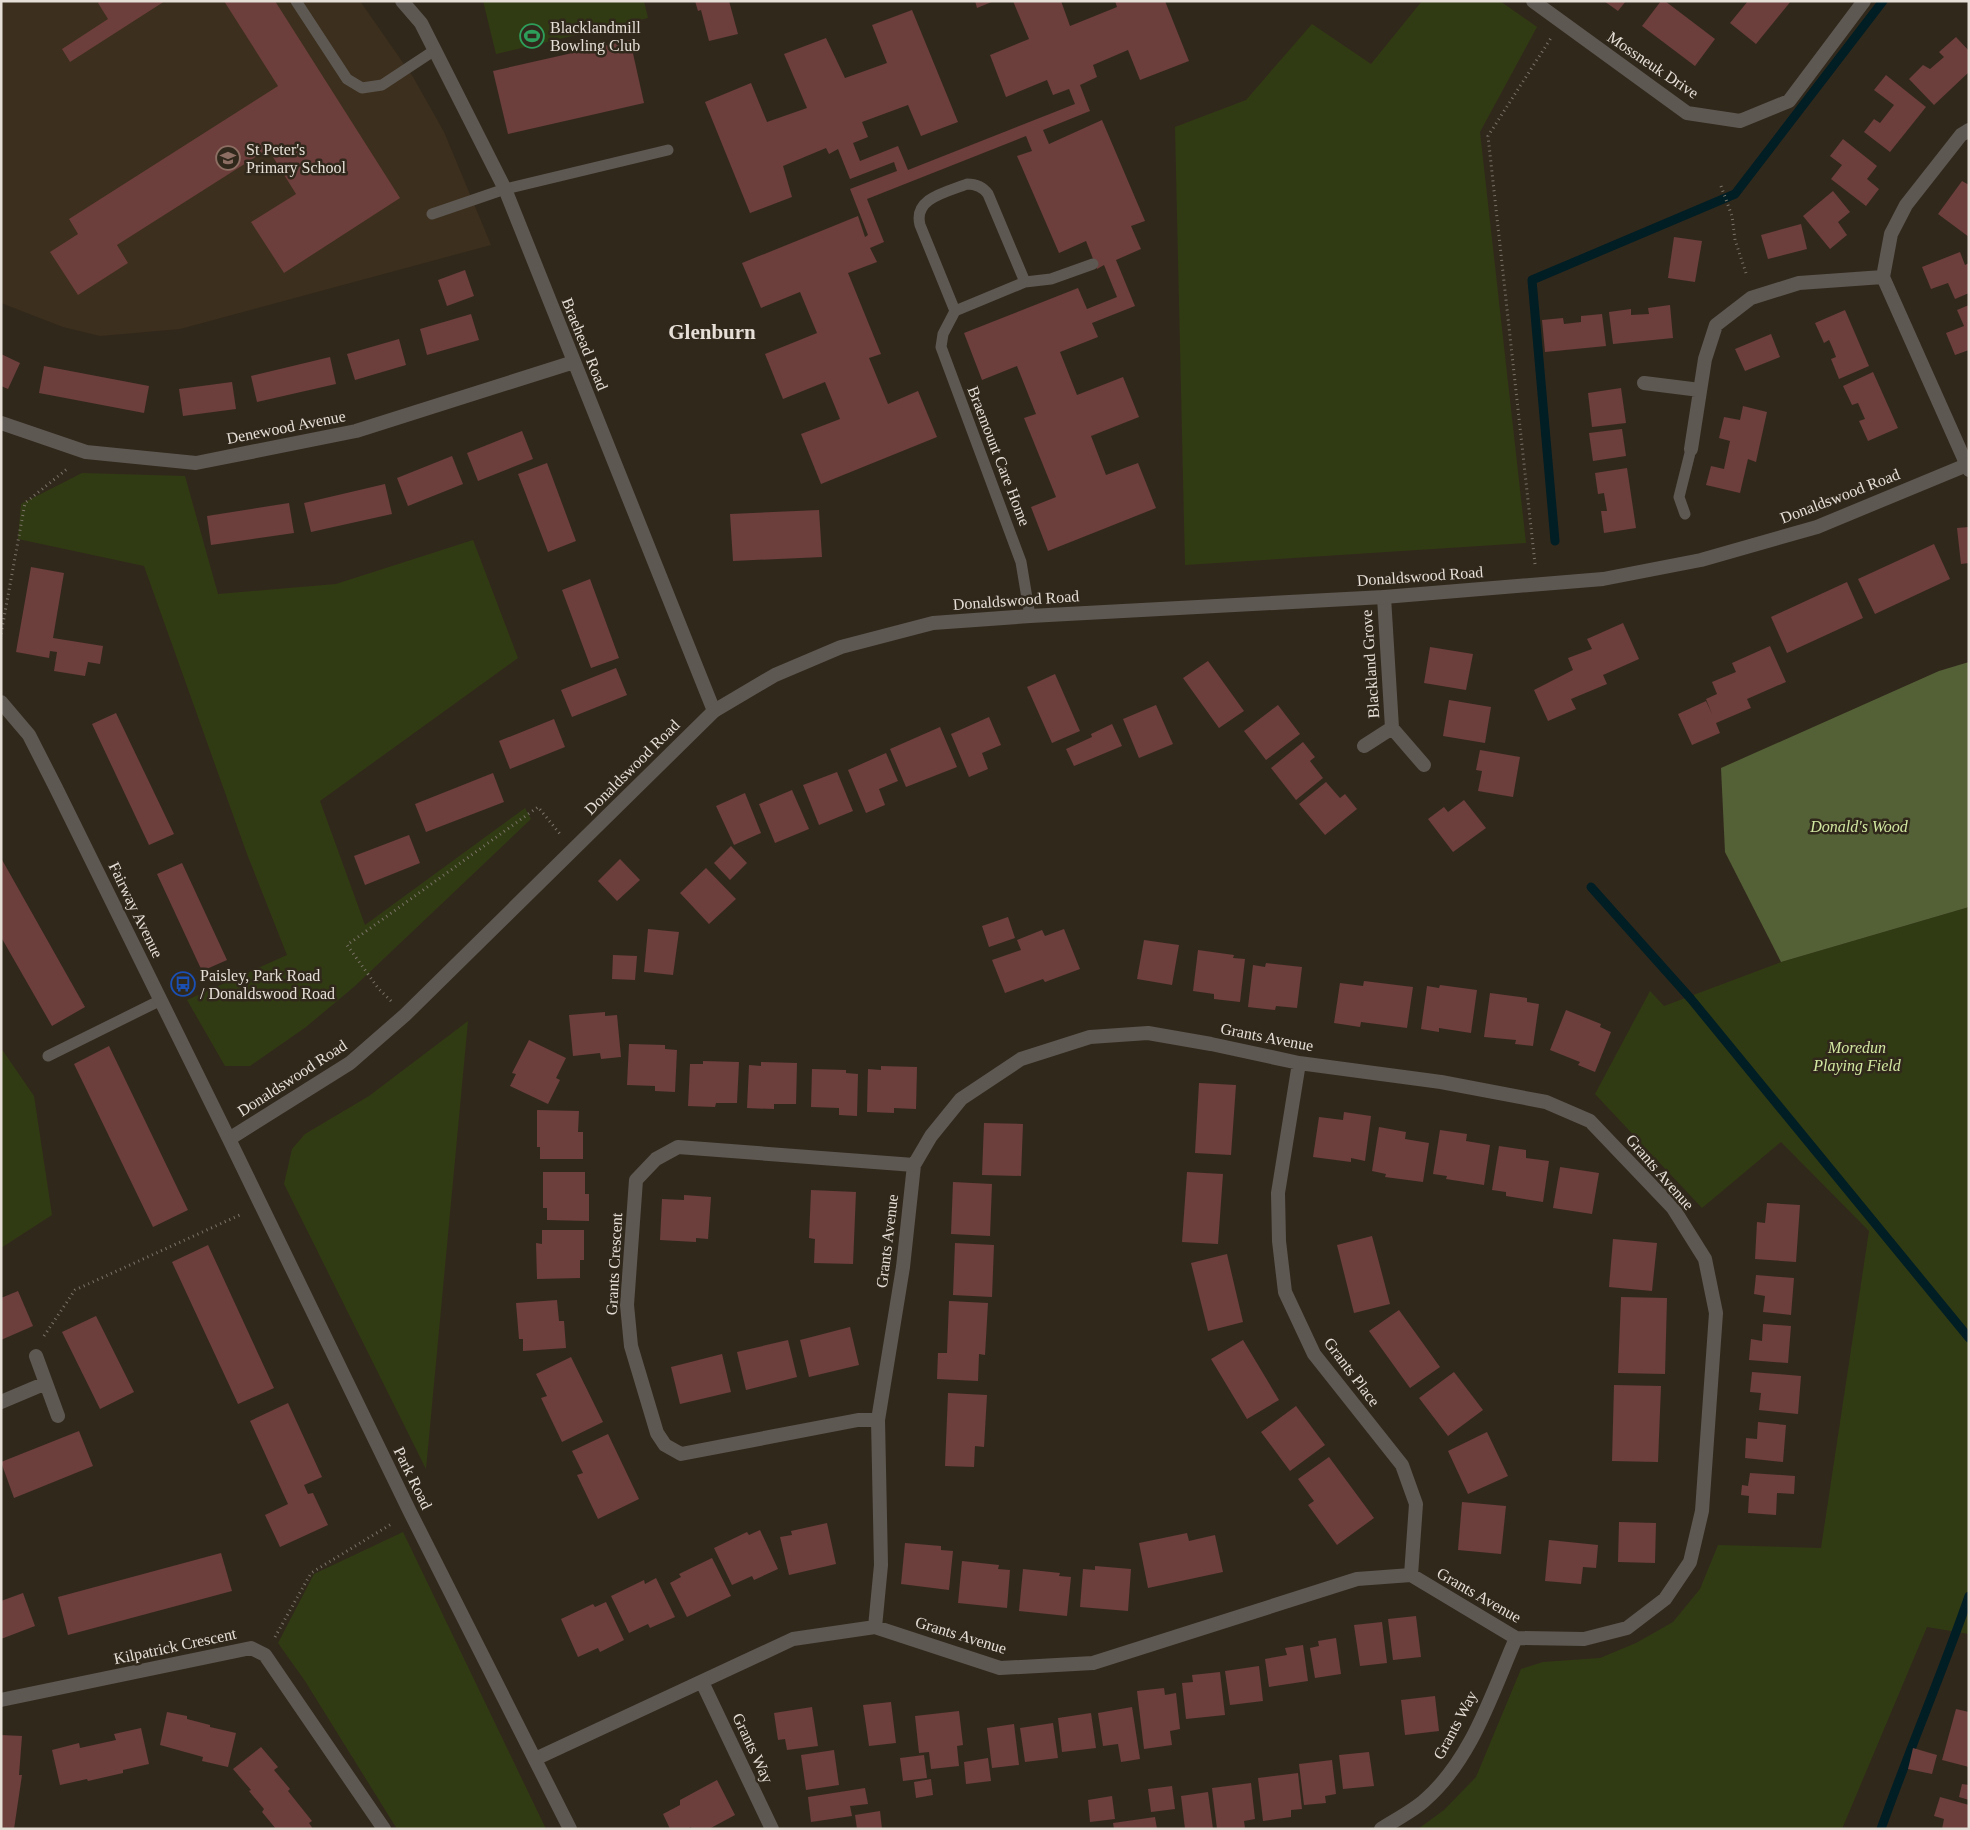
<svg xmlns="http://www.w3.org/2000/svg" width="1970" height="1830" viewBox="0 0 1970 1830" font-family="Georgia,serif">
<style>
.built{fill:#3c2f1d}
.green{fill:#313b13}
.forest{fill:#546136}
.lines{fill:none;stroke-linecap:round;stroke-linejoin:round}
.stream{stroke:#001e24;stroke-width:9}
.building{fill:#6c3e3c}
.path{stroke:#7b7469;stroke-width:3;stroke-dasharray:1 4;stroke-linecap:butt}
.service{stroke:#5d5852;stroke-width:11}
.minor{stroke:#5d5852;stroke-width:14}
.tertiary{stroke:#5d5852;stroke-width:14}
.labels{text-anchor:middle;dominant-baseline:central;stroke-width:5;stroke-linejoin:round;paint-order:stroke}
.poi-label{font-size:16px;fill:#e5dfd7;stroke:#31281c;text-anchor:start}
.street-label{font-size:16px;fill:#e5dfd7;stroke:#31281c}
.park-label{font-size:16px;font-style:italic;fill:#d2e8a1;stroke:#31281c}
.district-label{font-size:21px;font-weight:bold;fill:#e5dfd7;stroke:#31281c}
</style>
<rect width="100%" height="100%" fill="#31281c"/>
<!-- built -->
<path class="built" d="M1,1H360L413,77L444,132L491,245L180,329L100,336L63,327L1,303Z"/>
<!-- green -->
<path class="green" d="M483,1H644L648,18L496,54Z
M1422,1H1500L1537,27L1480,132L1526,543L1185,565L1175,127L1246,100L1312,24L1371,64Z
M82,473L185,476L218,594L336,584L473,540L518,658L320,801L365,925L525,808L531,819L355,986L306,1027L250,1066H225L187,1000L287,955L247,854L144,566L18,539L21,504Z
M1969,907V1634L1927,1627L1842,1829H1418L1444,1810L1476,1777L1521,1669L1543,1662L1600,1658L1636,1643L1673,1622L1700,1589L1718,1545L1821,1548L1869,1231L1781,1142L1702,1208L1595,1094L1650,991L1664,1006L1781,962Z
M468,1021L426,1469L284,1184L292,1149L305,1134L369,1096Z
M1,1048L34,1096L52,1215L1,1248Z
M403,1532L546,1829H397L305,1681L278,1643L314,1574Z"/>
<!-- forest -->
<path class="forest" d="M1969,662V907L1781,962L1725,852L1721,768L1939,671Z"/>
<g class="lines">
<!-- stream -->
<path class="stream" d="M1555,541L1532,280L1735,194L1883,1
M1591,887L1691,999L1969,1338
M1881,1829C1909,1750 1942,1674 1969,1596"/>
</g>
<!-- building -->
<path class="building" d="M100,1H165L70,62L62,49L108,19L98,3Z
M224,1H275L400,198L284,273L251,222L296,194L268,149L117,245L128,263L78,295L50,252L78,234L69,219L278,86Z
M695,1H729L738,34L709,41L701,10L698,11Z
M975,1H994L977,8Z
M1013,1H1061L1070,26L1117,7L1115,1H1165L1189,61L1140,80L1128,50L1093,65L1097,77L1080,85L1090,111L1043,130L1049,144L1102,120L1145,221L1131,226L1141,249L1116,260L1135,306L1092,323L1098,337L1060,352L1077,395L1123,377L1139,417L1091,436L1106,475L1138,463L1156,508L1048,551L1031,507L1056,497L1024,418L1036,414L1017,366L982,380L964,333L1078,288L1087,309L1117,297L1104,265L1097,269L1086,241L1059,253L1017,156L1032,151L1026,136L867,199L884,242L870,248L877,262L848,273L881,354L869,358L888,404L918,391L937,437L821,484L801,434L840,419L825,382L783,399L765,354L817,333L800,292L761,308L742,263L858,216L865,237L868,235L850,189L897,171L894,162L850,179L838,149L829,154L826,148L783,166L792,197L750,213L705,102L751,83L767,122L807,108L784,54L826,38L845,78L887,63L872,25L912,10L958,122L921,136L908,105L862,122L868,137L853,143L860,161L898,146L908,170L1075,104L1069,89L1053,95L1047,80L1006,97L990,55L1029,39Z
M1604,1H1626L1618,11Z
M1661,1H1665L1715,39L1695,66L1642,26Z
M1748,1H1791L1756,44L1730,23Z
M1956,37L1969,51V72L1934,105L1909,79L1923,65L1930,69L1944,57L1939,52Z
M630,40L644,103L508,134L493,71Z
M1886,75L1926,107L1890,152L1864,132L1874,119L1880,123L1894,105L1874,90Z
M1843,139L1877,166L1867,179L1879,189L1866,206L1831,179L1842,165L1830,156Z
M1962,181L1969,185V237L1938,214Z
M1833,191L1850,212L1838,222L1847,235L1830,249L1803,216Z
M1801,224L1807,249L1768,259L1761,235Z
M1674,237L1702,241L1695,282L1668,278Z
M1960,252L1965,265L1969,263V293L1955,299L1948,283L1931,289L1922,267Z
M465,270L474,296L447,306L438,280Z
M1670,305L1673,338L1613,344L1609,312L1631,309V315L1649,314L1648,308Z
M1969,305V350L1955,355L1946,333L1964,326L1957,310Z
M1845,310L1869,366L1839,379L1831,359L1836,357L1833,349L1829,340L1824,343L1815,323Z
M471,314L479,340L427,355L420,329Z
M1602,314L1606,346L1545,352L1542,320L1563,318L1564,324L1581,322V316Z
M1771,334L1780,357L1745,371L1735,349Z
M399,339L406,365L355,380L347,354Z
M1,354L20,363L8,389L1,386Z
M330,357L336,384L257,402L251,376Z
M44,366L149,386L144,413L39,393Z
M1873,372L1898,428L1868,441L1859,421L1865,419L1858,403L1852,405L1843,386Z
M232,382L236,409L183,416L179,389Z
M1621,388L1626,423L1592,427L1588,393Z
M1743,406L1767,412L1756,462L1748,459L1740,493L1706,485L1711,466L1724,469L1730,441L1719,438L1724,417L1740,420Z
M1622,429L1626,456L1593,461L1589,433Z
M522,431L533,459L478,481L467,453Z
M452,456L463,484L408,506L397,478Z
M547,463L576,541L548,552L518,474Z
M1627,468L1636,528L1604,533L1601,511H1607L1604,493L1598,494L1595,473Z
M385,484L392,514L311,532L304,503Z
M289,503L294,533L211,545L207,516Z
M819,510L822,557L733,561L730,514Z
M1969,527V563L1961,564L1957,528Z
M1934,544L1950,579L1875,614L1858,579Z
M31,567L64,573L53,638L103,646L100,664L88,662L85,676L54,671L57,652L50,651L49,658L16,652Z
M590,579L619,658L591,668L562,590Z
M1847,582L1863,618L1787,653L1771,617Z
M1623,623L1639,659L1603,675L1607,684L1571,699L1576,709L1548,721L1534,690L1573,670L1568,658L1592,649L1587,639Z
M1770,646L1786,682L1747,699L1751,708L1716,723L1720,733L1692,745L1678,714L1706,701L1712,714L1706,699L1717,694L1712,682L1736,672L1732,663Z
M1430,647L1473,654L1466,690L1424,683Z
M1208,661L1244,711L1219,728L1183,678Z
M616,668L627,695L572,717L561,690Z
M1055,674L1080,731L1052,743L1027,687Z
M1449,700L1491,707L1485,743L1443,736Z
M1156,705L1173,744L1139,758L1123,719Z
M1278,705L1300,734L1266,760L1244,731Z
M116,713L174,834L149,845L92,724Z
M989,717L1001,745L982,753L988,769L969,777L951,734Z
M554,719L565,747L510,769L499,741Z
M1112,724L1122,746L1074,766L1066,749L1092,737L1091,734Z
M940,727L957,767L906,787L890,749Z
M1303,742L1315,757L1310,761L1323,778L1296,800L1271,768Z
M1480,750L1520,757L1513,797L1478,791L1482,771L1476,770Z
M886,753L898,781L879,789L885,805L866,813L848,770Z
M837,772L853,811L819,825L803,785Z
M493,773L504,802L426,832L415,804Z
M1326,782L1340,798L1345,794L1357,809L1325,835L1299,804Z
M792,790L809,829L775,843L759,804Z
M745,793L761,833L734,845L716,806Z
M1464,800L1486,828L1453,852L1428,819L1444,807L1448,812Z
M409,835L420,863L365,885L354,856Z
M731,846L747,863L730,880L714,863Z
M1,858L85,1007L52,1026L1,937Z
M620,859L640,880L617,901L598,881Z
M182,863L227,960L202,971L157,874Z
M706,868L736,899L709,924L680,893Z
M1008,917L1015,938L989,947L982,926Z
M648,929L679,932L673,975L644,972Z
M1064,929L1080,969L1045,982L1043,979L1005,993L992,960L1021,950L1017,940L1042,930L1045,936Z
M1144,940L1179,945L1172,985L1137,979Z
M1198,950L1234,955L1233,958L1245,959L1240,1002L1214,999V994L1193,991Z
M613,955L637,956L635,980L612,979Z
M1266,963L1302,967L1297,1008L1276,1006L1275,1010L1248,1007L1253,965L1265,967Z
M1364,981L1413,987L1407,1028L1361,1022L1360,1027L1334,1023L1340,983L1363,986Z
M1440,985L1477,990L1471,1033L1439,1028V1032L1421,1029L1427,986L1439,988Z
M1490,993L1527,998V1002L1539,1004L1533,1046L1515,1044L1516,1040L1484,1037Z
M1566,1010L1601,1024L1600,1027L1611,1032L1595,1072L1578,1065L1580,1062L1550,1050Z
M605,1012V1016L617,1015L621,1057L601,1059L600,1053L573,1056L569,1015Z
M529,1040L566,1058L556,1078L560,1080L548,1104L510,1086L516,1074L512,1073Z
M629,1044L665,1045V1049L677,1050L675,1092L655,1091V1086L627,1085Z
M109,1046L188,1210L153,1227L74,1064Z
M703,1061L739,1062L737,1103H716L715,1107L688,1106L690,1064H703Z
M761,1062L797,1063L796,1104H774V1109L747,1108L749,1065L761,1066Z
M881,1066L917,1067L916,1109L894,1108V1113L867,1112L868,1069L881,1070Z
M812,1069L846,1070V1073L858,1074L857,1116L839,1115V1108L811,1107Z
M1199,1083L1236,1085L1231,1155L1195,1153Z
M537,1110L579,1111L578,1132H583V1159H540V1147H537Z
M1344,1112L1371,1116L1365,1161L1351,1158V1162L1313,1157L1319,1117L1343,1120Z
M984,1123L1023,1124L1021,1176L982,1175Z
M1379,1127L1406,1132L1405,1139L1429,1143L1423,1182L1385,1177L1386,1174L1372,1171Z
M1440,1130L1467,1134L1466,1141L1490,1145L1484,1185L1446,1179L1447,1176L1433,1174Z
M1499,1146L1526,1150V1158L1549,1161L1543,1202L1506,1196V1192L1492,1190Z
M1560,1167L1599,1173L1592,1214L1553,1208Z
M543,1172H585V1194H589V1221L547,1220V1208H543Z
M1187,1172L1223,1174L1218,1244L1182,1242Z
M953,1182L992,1184L990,1236L951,1234Z
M811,1190L856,1192L853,1264L814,1263L815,1239L809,1238Z
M684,1195L711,1197L708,1239L696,1238V1242L660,1240L662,1199L684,1200Z
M1767,1203L1800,1205L1796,1262L1755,1259L1757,1222L1765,1223Z
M542,1230H584V1260H580V1278L537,1279L536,1243L542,1244Z
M1372,1236L1390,1304L1354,1313L1337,1245Z
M1613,1239L1657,1243L1652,1291L1609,1287Z
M955,1243L994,1245L992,1297L953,1295Z
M208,1245L274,1388L238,1404L172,1262Z
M1227,1254L1243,1322L1208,1331L1191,1263Z
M1756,1275L1794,1278L1791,1315L1763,1312L1765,1296L1754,1294Z
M18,1291L33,1326L1,1340V1298Z
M1621,1297L1667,1298L1665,1374L1618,1373Z
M557,1300L559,1321H564L566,1348L523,1351V1339H519L516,1303Z
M949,1301L988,1303L985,1355L979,1354L978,1381L937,1379L938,1353H947Z
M1399,1310L1440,1367L1410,1388L1369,1331Z
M96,1316L134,1392L100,1409L62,1332Z
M1763,1324L1791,1326L1788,1363L1749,1360L1751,1339L1762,1341Z
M850,1327L859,1365L809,1377L800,1340Z
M788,1340L797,1377L746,1390L737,1352Z
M1243,1340L1279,1400L1247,1419L1211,1359Z
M722,1354L731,1392L680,1404L671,1367Z
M571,1357L603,1422L562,1442L541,1398L547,1396L536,1374Z
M1454,1372L1483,1410L1448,1436L1419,1398Z
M1752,1372L1801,1376L1798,1414L1759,1410L1761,1393L1750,1392Z
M1614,1385L1661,1386L1658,1462L1612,1461Z
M948,1393L987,1395L984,1447L975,1446L974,1467L945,1466Z
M288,1403L322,1477L304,1485L308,1494L313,1493L328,1525L280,1547L265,1515L288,1504L250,1421Z
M1296,1406L1325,1445L1290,1471L1261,1432Z
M1758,1422L1786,1425L1783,1462L1745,1458L1746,1438L1757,1439Z
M79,1431L93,1466L14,1498L1,1462Z
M1487,1432L1508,1476L1468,1494L1448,1451Z
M608,1434L639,1499L598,1519L577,1475L583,1473L572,1451Z
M1329,1457L1374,1518L1337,1545L1308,1505L1314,1501L1298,1479Z
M1750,1473L1795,1476L1794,1494L1777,1493L1776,1515L1748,1513L1749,1496L1741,1495L1742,1485L1748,1486Z
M1462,1502L1506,1506L1501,1554L1458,1550Z
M1619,1522L1656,1523L1655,1563L1618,1562Z
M827,1523L836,1564L789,1575L780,1537L792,1535L791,1531Z
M760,1530L778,1569L754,1580L752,1576L732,1585L714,1548L747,1532L749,1535Z
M1187,1533L1189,1541L1215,1535L1223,1572L1148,1588L1139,1543Z
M1549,1540L1598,1545L1596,1568L1583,1567L1581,1584L1545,1581Z
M905,1543L941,1546V1550L953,1551L949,1590L901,1584Z
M221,1553L232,1591L68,1635L58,1597Z
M712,1558L731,1596L687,1617L670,1583L681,1577L679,1574Z
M962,1561L999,1565L998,1569L1010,1570L1007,1608L958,1603Z
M1095,1566L1131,1569L1128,1611L1080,1607L1083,1569L1095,1570Z
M1023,1569L1060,1573L1059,1576L1071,1577L1067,1616L1019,1611Z
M656,1578L675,1617L650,1628L648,1624L629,1633L611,1596L644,1580L645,1584Z
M23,1593L35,1626L1,1639V1601Z
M606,1602L624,1640L600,1652L598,1648L578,1657L561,1619L593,1604L595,1607Z
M1416,1616L1421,1657L1393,1660L1388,1619Z
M1382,1622L1387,1663L1360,1666L1354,1625Z
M1336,1638L1341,1674L1315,1678L1310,1648L1319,1646L1318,1641Z
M1303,1645L1308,1681L1269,1687L1265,1659L1287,1655L1285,1648Z
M1259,1666L1263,1701L1230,1705L1225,1671Z
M1220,1672L1225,1715L1186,1719L1182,1683L1193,1682L1192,1675Z
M1164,1688L1165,1695L1176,1693L1180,1729L1170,1731L1172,1745L1144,1749L1137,1691Z
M1435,1696L1439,1731L1405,1735L1401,1700Z
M891,1702L896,1743L869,1746L863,1705Z
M812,1707L818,1746L787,1750L785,1739L778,1740L774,1713Z
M1132,1707L1140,1759L1121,1762L1118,1744L1103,1746L1098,1713Z
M1956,1709L1969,1712V1767L1942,1760Z
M959,1711L963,1745L957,1746L959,1766L931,1769L929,1752L919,1753L915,1716Z
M167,1712L187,1716V1719L210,1725V1727L236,1733L228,1767L202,1761L203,1757L160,1745Z
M1091,1713L1096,1748L1062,1752L1058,1718Z
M1053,1723L1058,1758L1025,1762L1020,1728Z
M1014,1724L1019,1765L992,1768L987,1728Z
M141,1728L149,1764L123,1770V1773L88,1781L87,1779L60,1785L52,1750L79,1743L80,1748L116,1740L114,1734Z
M1,1735L22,1736L19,1775H22L14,1829H1Z
M261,1747L278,1767L274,1770L290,1789L288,1791L312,1821L309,1823L313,1829H276L262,1812L264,1809L249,1791L251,1790L233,1769Z
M1913,1748L1937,1755L1932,1774L1908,1769Z
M834,1750L839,1785L806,1790L801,1755Z
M1369,1752L1374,1786L1343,1789L1339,1755Z
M924,1755L927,1778L903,1781L900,1758Z
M988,1758L991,1781L966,1784L964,1762Z
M1332,1760L1336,1794L1325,1796L1326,1803L1304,1805L1299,1764Z
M1298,1773L1302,1809L1291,1810V1817L1263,1821L1258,1778Z
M931,1779L933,1795L916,1798L914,1782Z
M717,1780L735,1815L709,1829H692L691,1827L687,1829H670L663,1814L680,1805V1800Z
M1251,1783L1255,1819L1244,1821L1245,1828L1217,1829L1212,1788Z
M1962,1784L1969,1785V1800L1959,1797Z
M1172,1786L1175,1809L1151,1812L1148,1789Z
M865,1788L868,1804L850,1806L852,1816L811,1822L808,1797Z
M1208,1792L1213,1829H1185L1181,1796Z
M1112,1796L1115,1819L1090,1822L1088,1800Z
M1940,1797L1969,1805V1829H1942L1944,1819L1934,1816Z
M880,1811L882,1829H857L855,1815Z
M1155,1817L1157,1829H1114L1113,1823Z"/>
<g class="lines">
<!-- path -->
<path class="path" d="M1721,186L1732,216L1735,240L1747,276
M1535,564L1488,136L1551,38
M1,634L25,503L67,469
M391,1001L378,988L347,945L538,807L560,834
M44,1336L75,1290L242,1214
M275,1637L311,1573L393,1523"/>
<!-- service -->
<path class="service" d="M296,1L347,79L362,88L382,85L435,50
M432,214L505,189L668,150
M1025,282L1051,279L1093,264
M955,311L920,225C913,198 947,192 967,184C976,184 983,187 988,194L1025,282L955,311L943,334L941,347L1021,562L1030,616
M1685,514L1679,497L1691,449
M48,1056L161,1000"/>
<!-- minor -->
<path class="minor" d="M402,1L421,23L505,189L714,711
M1533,1L1687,113L1740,121L1789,101L1864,1
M1969,130L1961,135L1906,205L1891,234L1883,277L1969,470
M1644,383L1700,390
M1,423L86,452L196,463L356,431L574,362
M1691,449L1705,359L1716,325L1751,298L1799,283L1883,277
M1384,597L1392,728L1424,765
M1364,746L1392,728
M1299,1063L1278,1193L1279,1241L1285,1292L1314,1354L1402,1465L1416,1504L1411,1575
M36,1356L58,1416
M1,1402L46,1383
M878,1420H858L681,1454L665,1445L657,1433L631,1346L627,1305L636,1180L656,1159L678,1147L914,1165
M702,1682L772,1829
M1,1700L251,1648L265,1655L384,1829
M535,1759L793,1639L875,1627L1000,1668L1093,1663L1357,1579L1411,1575L1516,1638L1584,1639L1627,1628L1665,1599L1690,1562L1702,1511L1716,1313L1705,1259L1673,1208L1590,1121L1546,1102L1441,1082L1299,1063L1211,1044L1148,1033L1090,1037L1021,1059L961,1099L931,1136L914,1165L903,1267L878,1420L881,1565L875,1627
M1381,1829C1395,1820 1413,1811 1425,1800C1472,1759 1492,1693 1516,1638"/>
<!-- tertiary -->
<path class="tertiary" d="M1,702L29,735L56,788L229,1139L410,1512L570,1829
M229,1139L350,1063L405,1015L714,711L775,675L841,647L933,623L1030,616L1384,597L1603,579L1701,560L1817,527L1969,464"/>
</g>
<!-- icons -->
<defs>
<g id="stadium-ring" transform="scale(1.25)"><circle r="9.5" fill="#31281c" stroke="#2e9e5b" stroke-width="1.5"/><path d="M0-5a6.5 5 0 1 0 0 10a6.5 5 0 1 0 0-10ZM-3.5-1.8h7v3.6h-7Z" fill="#2e9e5b"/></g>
<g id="school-ring" transform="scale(1.25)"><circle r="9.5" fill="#31281c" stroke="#8d6e63" stroke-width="1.5"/><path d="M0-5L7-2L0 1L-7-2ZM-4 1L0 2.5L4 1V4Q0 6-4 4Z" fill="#8d6e63"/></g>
<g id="bus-ring" transform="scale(1.25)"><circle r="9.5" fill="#31281c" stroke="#1a4fb4" stroke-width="1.5"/><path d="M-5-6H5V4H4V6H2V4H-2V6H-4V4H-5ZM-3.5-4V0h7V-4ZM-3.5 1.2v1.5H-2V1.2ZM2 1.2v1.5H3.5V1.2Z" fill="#1a4fb4"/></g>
</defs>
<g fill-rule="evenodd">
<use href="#stadium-ring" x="532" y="36"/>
<use href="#school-ring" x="228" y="158"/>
<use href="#bus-ring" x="183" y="984"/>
</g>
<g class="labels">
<!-- poi labels -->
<g class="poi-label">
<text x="550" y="27">Blacklandmill<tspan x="550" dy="18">Bowling Club</tspan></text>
<text x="246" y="149">St Peter's<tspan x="246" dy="18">Primary School</tspan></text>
<text x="200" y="975">Paisley, Park Road<tspan x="200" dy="18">/ Donaldswood Road</tspan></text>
</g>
<!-- street labels -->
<g class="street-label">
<text transform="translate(1653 65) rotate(34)">Mossneuk Drive</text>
<text transform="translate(585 344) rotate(68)">Braehead Road</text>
<text transform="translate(286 427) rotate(-11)">Denewood Avenue</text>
<text transform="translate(999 456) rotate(69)">Braemount Care Home</text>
<text transform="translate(1840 496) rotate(-21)">Donaldswood Road</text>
<text transform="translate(1420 576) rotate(-4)">Donaldswood Road</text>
<text transform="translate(1016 600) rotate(-4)">Donaldswood Road</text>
<text transform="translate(1370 664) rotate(-94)">Blackland Grove</text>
<text transform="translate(632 767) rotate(-45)">Donaldswood Road</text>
<text transform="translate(136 910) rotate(64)">Fairway Avenue</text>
<text transform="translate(1267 1037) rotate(11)">Grants Avenue</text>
<text transform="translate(292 1078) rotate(-33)">Donaldswood Road</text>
<text transform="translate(1660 1172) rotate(49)">Grants Avenue</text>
<text transform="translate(887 1241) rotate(-83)">Grants Avenue</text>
<text transform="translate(614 1264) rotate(-87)">Grants Crescent</text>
<text transform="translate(1352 1372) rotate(53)">Grants Place</text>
<text transform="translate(413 1478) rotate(64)">Park Road</text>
<text transform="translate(1479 1595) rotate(30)">Grants Avenue</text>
<text transform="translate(961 1635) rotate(17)">Grants Avenue</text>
<text transform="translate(175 1646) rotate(-12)">Kilpatrick Crescent</text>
<text transform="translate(1455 1725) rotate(-62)">Grants Way</text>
<text transform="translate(753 1748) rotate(65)">Grants Way</text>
</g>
<!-- park labels -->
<g class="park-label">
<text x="1859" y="826">Donald's Wood</text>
<text x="1857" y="1047">Moredun<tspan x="1857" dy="18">Playing Field</tspan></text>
</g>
<!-- district labels -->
<g class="district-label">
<text x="712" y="332">Glenburn</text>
</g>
</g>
<!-- border -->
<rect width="1970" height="1830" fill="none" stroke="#e5dfd7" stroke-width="5"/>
</svg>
